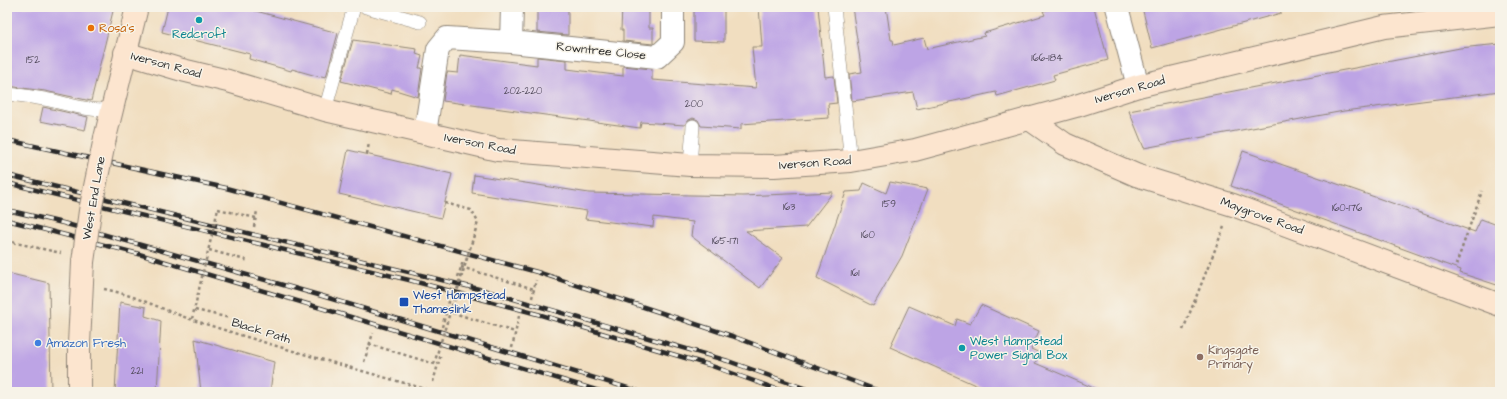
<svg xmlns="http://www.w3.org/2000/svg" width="1507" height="399" viewBox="0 0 1507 399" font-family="'Architects Daughter',sans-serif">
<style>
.building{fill:#bda4e5}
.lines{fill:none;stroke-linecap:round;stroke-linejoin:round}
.lane-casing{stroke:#8e8476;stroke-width:14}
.street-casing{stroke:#8e8476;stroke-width:24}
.secondary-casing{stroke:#8e8476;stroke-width:24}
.path{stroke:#8e8476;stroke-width:2.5;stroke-dasharray:3 3;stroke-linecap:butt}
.lane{stroke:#fff;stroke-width:13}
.street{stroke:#fff;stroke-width:22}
.secondary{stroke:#fce5cf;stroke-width:22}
.rail-casing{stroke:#2b2b2b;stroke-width:4.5}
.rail{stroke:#f7f3e8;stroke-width:3;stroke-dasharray:9;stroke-linecap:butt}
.secondary-bridge-casing{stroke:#8e8476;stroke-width:24;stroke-linecap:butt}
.path-bridge{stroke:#8e8476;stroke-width:2.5;stroke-dasharray:3 3;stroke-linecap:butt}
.secondary-bridge{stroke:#fce5cf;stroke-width:22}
.culture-dot{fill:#0f9aa8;stroke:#f7f3e8;stroke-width:1.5}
.food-dot{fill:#e8710a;stroke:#f7f3e8;stroke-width:1.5}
.transit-dot{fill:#1a4fb4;stroke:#f7f3e8;stroke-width:1.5}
.shop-dot{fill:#3f7fe0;stroke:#f7f3e8;stroke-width:1.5}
.education-dot{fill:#8d6e63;stroke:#f7f3e8;stroke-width:1.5}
.labels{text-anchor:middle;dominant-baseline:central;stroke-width:3;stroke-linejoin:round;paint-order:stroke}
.number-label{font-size:10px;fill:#50495a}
.food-label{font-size:12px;fill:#c56008;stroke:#f7f3e8;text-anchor:start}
.culture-label{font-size:12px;fill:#0d838f;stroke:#f7f3e8}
.street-label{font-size:12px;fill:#2b2b2b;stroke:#f7f3e8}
.transit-label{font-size:12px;fill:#164399;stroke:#f7f3e8;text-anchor:start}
.shop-label{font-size:12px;fill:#366cbe;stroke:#f7f3e8;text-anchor:start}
.education-label{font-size:12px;fill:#785e54;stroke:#f7f3e8;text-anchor:start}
</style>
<rect width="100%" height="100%" fill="#f7f3e8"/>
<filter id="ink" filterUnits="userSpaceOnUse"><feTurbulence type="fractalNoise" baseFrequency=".025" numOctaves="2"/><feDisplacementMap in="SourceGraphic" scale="8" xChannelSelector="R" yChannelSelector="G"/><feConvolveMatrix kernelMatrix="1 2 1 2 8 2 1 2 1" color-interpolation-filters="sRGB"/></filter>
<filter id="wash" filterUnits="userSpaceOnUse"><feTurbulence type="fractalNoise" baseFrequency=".012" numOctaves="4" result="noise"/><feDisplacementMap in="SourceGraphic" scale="16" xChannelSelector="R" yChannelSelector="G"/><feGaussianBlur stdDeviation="0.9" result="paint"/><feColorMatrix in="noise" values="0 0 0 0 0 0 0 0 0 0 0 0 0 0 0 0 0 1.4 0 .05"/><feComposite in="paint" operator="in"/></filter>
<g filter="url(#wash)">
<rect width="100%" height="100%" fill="#f1dec0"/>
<g id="blocks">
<!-- building -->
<path class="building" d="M7,7H114L91,101L45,91L7,86Z
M168,7H241L338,33L326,77L321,76L320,77L292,69L291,71L249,59L250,54L162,32Z
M537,7H568V35L537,32Z
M622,7H649V28H653V44L623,41V30H621Z
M694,7H724V42L694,41Z
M759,7H818L825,77L834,76L837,103L828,104L829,118L741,124V129L701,126L698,120L693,118L687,121L685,125L641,122L640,128L443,101L447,72L458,73L460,55L537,65V57L567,60V69L623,76V66L652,69V80L756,88L752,47H762Z
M852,7H886L891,40H893L894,45L924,38L927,49L985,36L984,33L1045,15L1043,11L1057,7H1094L1108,60L1053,75L1055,80L997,96L996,92L917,109L913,92L852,101L849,74L862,72Z
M1142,7H1280L1281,13L1152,48Z
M353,40L417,49L416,54L422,56L419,68H422L418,97L392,89L391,94L341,81Z
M1500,44V91L1344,111L1144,148L1129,111L1460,48Z
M43,107L88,117L85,130L40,121Z
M348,150L452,174L441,218L339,194Z
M1243,151L1475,232L1481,219L1500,226V286L1460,273L1461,270L1231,186Z
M474,175L589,193L743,196L833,192L806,227L746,231L783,258L760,288L691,236L693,222L654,217L653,227L585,219L587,211L472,193Z
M890,182L928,189L902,256L873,306L817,278L846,192L861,191L864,183L886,193Z
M7,273L49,283L51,392H7Z
M120,302L146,307L145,316L161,321L157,392H115Z
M981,305L1039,331L1031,349L1040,353L1035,363L1103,392H991L890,347L909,306L955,326L957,319L970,324Z
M195,339L274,362L270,392H201Z"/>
</g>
</g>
<g filter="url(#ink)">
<use href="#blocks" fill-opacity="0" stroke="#8e8476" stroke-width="1"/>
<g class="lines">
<!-- lane casing -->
<g class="lane-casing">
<path id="lane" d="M366,7L420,22
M834,7L851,161
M7,94C19,95 32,97 44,99C64,102 93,114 112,108
M325,110L354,7
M690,165L693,126"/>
</g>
<!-- street casing -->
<g class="street-casing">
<path id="street" d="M1117,7L1138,86
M511,42L512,7
M425,133L438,49L447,38L511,42L657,57L673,42V7"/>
</g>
<!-- secondary casing -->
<g class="secondary-casing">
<path id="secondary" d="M125,53L182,70L228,81L325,110L498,150L690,165L774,166L851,161L915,150L1076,106L1138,86L1384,27L1500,14
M1028,118L1065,144L1136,175L1233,205L1500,305
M105,138L137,7
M79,392V344L83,262"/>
</g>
<!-- path -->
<path class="path" d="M367,154L369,143
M445,203L471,210L478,222
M218,209L256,218
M254,227L257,211
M7,241L61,253
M209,250L249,261
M1456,265L1482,191
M461,267L534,289
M458,277L463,261
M104,289C135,295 163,310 193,320C273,346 355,369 436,392
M532,298L536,280
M195,310L230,318
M447,311L515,332
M442,327L450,298
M1183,330L1224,227
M369,344L438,365
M512,348L519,316
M364,362L373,333
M433,382L441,354"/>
<!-- lane -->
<use href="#lane" class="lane"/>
<!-- street -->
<use href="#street" class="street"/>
<!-- secondary -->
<use href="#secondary" class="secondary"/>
<!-- rail casing -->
<g class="rail-casing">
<path id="rail" d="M7,140L226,188L537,272L732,336L882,392
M7,175L483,290L728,361L815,392
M7,183L409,280L541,315L709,365L785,392
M7,210L63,223L322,296L641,392
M7,220L139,254L603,392"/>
</g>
<!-- rail -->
<use href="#rail" class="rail"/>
<!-- secondary-bridge casing -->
<g class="secondary-bridge-casing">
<path id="secondary-bridge" d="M83,262L90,211L105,138"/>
</g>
<!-- path-bridge -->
<path class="path-bridge" d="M192,319L218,209
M434,364L478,222L451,312"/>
<!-- secondary-bridge -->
<use href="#secondary-bridge" class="secondary-bridge"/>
</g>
</g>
<!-- markers -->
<g class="culture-dot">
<circle cx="199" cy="20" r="4"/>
<circle cx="962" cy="348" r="4"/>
</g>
<circle class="food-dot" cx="91" cy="28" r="4"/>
<rect class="transit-dot" x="399" y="297" width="10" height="10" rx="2"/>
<circle class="shop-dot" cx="38" cy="343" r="4"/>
<circle class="education-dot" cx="1200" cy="357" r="4"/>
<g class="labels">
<!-- number labels -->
<g class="number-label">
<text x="1047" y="58">166-184</text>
<text x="33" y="60">152</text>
<text x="523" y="91">202-220</text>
<text x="694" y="104">200</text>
<text x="889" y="204">159</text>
<text x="789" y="207">163</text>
<text x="1347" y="208">160-176</text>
<text x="868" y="235">160</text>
<text x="725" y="241">165-171</text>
<text x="855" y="273">161</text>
<text x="137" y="371">221</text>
</g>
<!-- food labels -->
<g class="food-label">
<text x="99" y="28">Rosa's</text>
</g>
<!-- culture labels -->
<g class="culture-label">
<text x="199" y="34">Redcroft</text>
<text x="970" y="341" text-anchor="start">West Hampstead<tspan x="970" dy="14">Power Signal Box</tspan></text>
</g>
<!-- street labels -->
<g class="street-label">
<text transform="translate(601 51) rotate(6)">Rowntree Close</text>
<text transform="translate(166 65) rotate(15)">Iverson Road</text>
<text transform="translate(1130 90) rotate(-16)">Iverson Road</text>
<text transform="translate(480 144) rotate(11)">Iverson Road</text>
<text transform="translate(815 163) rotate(-4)">Iverson Road</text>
<text transform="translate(94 198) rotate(-80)">West End Lane</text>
<text transform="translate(1262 216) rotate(20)">Maygrove Road</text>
<text transform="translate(261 331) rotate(17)">Black Path</text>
</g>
<!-- transit labels -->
<g class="transit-label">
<text x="413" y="295">West Hampstead<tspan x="413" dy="14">Thameslink</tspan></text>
</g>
<!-- shop labels -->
<g class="shop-label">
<text x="46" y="343">Amazon Fresh</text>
</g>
<!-- education labels -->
<g class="education-label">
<text x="1208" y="350">Kingsgate<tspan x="1208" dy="14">Primary</tspan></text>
</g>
</g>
<!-- margin -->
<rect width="1507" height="399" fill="none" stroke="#f7f3e8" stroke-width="24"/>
</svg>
